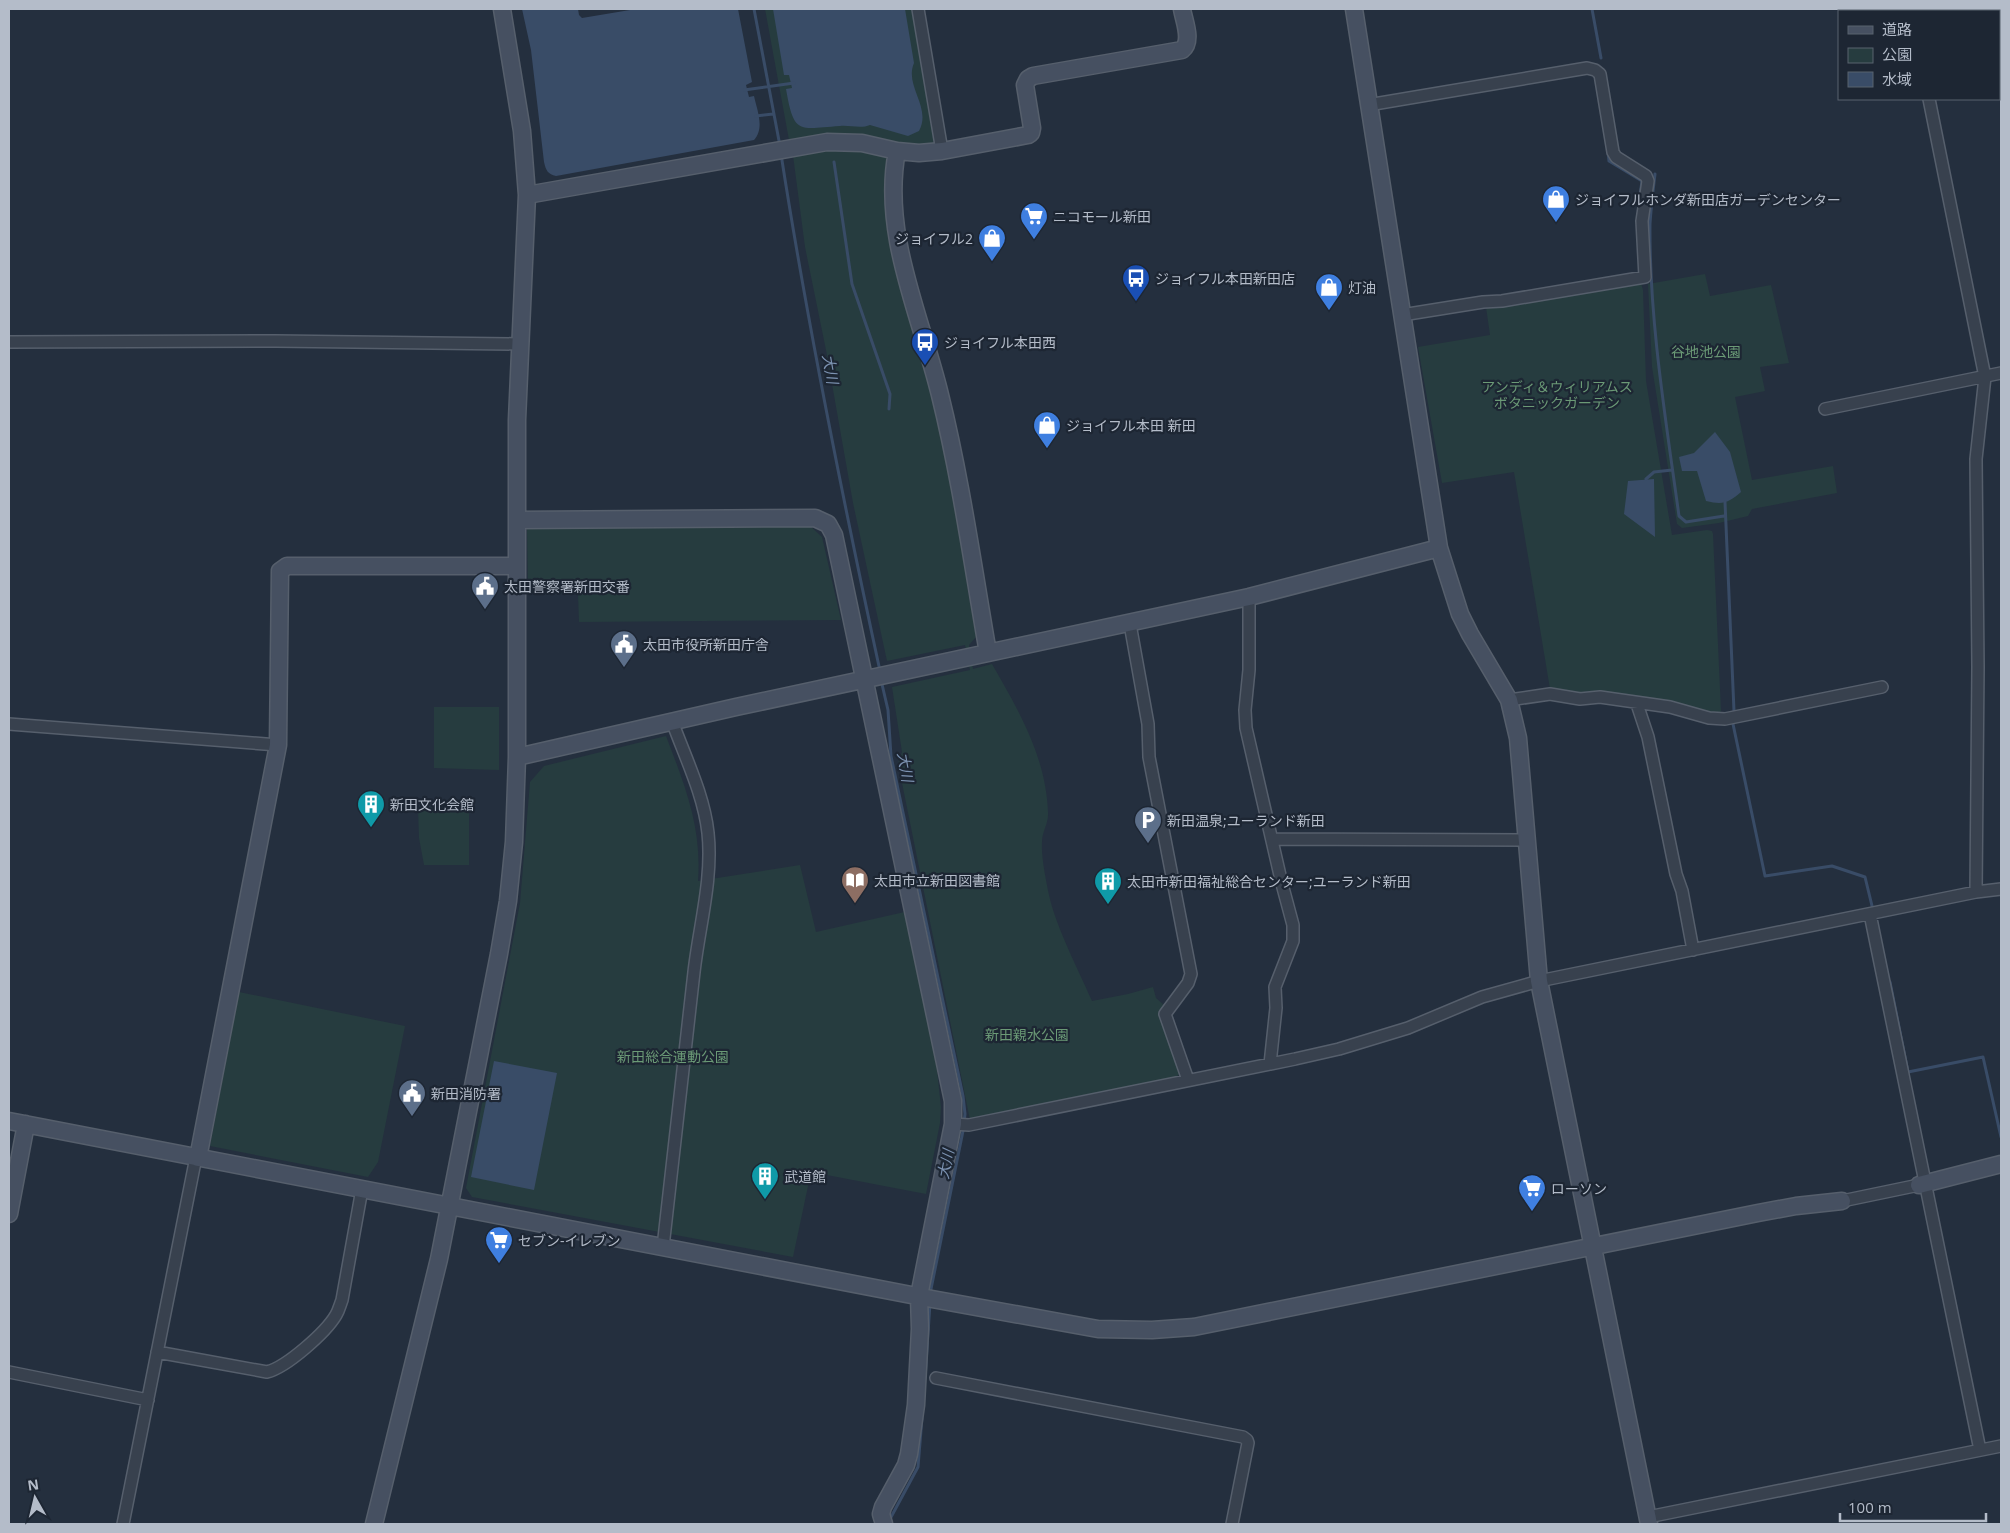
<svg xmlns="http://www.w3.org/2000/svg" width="2010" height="1533" viewBox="0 0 2010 1533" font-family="'Open Sans','Noto Sans JP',sans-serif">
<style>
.green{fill:#263c3f}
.water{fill:#394c67}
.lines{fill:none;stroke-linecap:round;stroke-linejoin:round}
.stream{stroke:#394c67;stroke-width:3}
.street-casing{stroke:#565f6c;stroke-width:14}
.secondary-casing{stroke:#565f6c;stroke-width:19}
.street{stroke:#38414e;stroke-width:11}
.secondary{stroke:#465061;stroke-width:16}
.labels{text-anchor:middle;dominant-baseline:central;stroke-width:4.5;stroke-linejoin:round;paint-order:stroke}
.poi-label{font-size:14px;fill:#b4bcc9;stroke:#1d2633;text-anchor:start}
.park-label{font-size:14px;fill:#6b9a76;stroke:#1d2633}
.water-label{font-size:15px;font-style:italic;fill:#7c92b1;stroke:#1d2633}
</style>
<rect width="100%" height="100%" fill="#242f3e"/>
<!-- green -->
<path class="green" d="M765,9H912L934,143L930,146L837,147L854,148L885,155L888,160L965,558L967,585L976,637L969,645L973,669L992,664C1019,711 1046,757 1048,812C1049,823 1042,831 1042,842C1041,857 1046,880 1049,895C1056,927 1078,969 1092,1001L1128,994L1153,987L1156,998L1165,1006L1181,1071L1176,1078L970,1120L898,763L902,752L892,687L970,670L965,645L887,661L853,503L826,350L805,247L791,140H789Z
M1705,274L1710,296L1771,285L1789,363L1760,367L1765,391L1735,397L1752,480L1833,466L1837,493L1752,509L1748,516L1719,523L1682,528L1677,524L1652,367L1648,284Z
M1641,283L1643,290L1646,381L1672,535L1707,530L1712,531L1713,534L1721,711L1718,715L1666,700L1579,694L1550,689L1514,472L1442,483L1418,347L1490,335L1486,307Z
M809,525L822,537L841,620L579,622L578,594L528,592L527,527Z
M434,707H499V770L434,768Z
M666,736C685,786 702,827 698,881L800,865L816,932L909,911L922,975L937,1070L941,1107L940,1123L926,1194L811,1172L793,1257L472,1197L466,1188L520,903L530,782L544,766Z
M418,807H469V865H424L419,838Z
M239,992L405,1026L378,1162L368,1177L210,1146Z"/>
<!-- water -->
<path class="water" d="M522,9H578L579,15L582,18L636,9H738L752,82L746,85L749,97L754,96C757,110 765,128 754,140L556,176C548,174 546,171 544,162L531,50Z
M773,9H905L914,63C904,86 932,107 919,131L908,136L870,125C861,129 850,125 840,126C798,129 794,135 786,89L792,88L789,75H784Z
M1715,432L1730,452L1741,492C1728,503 1723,505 1706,501L1697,471H1682L1679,457L1694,453Z
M1654,479L1655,537L1624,514L1628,481Z
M494,1061L557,1073L534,1190L471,1177Z"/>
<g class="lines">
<!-- stream -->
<path class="stream" d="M754,9L780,146
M1592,9L1601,58
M744,90L794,83
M756,116L773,114
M1608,152L1609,161L1642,181L1640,195
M781,154C808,328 843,500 880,671
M834,162L852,284L890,394L889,409
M1655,174C1653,191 1651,207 1650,224C1649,319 1666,421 1679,516L1686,522L1724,516
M1646,479L1654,472L1672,470
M1725,502L1734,711
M881,680L888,710L891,756L963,1096L965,1114L963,1131L930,1294
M1733,724L1765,876L1832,866L1865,877L1873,910
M1890,982L1908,1072L1983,1057L2001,1137
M925,1379L930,1303
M890,1519L918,1467L922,1418"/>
<!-- street casing -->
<g class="street-casing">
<path id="street" d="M918,9L942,151
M1909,9V11
M1929,99L1985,377L1976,459L1978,667L1976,892
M1368,105L1587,68L1595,70L1600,74L1613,152L1616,157L1646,176L1648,181L1642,221L1645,277L1502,301L1483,302L1402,315
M9,342L276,341L520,344
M1825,409L2001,373
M1249,597V670L1245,710L1246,728L1282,884L1293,925V941L1275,987L1276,1008L1270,1064
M1130,624L1148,724L1149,757L1191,974L1188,983L1165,1014L1188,1080
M1509,700L1550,694L1580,699L1600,697L1670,707L1709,718L1725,719L1882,687
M1637,704L1648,737L1676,874L1682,891L1693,950
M9,724L278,745
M1272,839L1526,840
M1870,914L1980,1450
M953,1124L969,1125L1295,1059L1339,1049L1408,1028L1482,997L1539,981L1976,892L2001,889
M1842,1201L1919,1185
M663,1247C673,1156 683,1064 694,972C699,927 713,879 708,833C704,795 685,757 672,721
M157,1352L267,1372C287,1367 326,1332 336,1315C339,1310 340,1305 342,1300L362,1189
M9,1372L148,1400
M936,1378L1243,1437L1247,1440L1248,1443L1232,1524
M1648,1517L2001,1446
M123,1524L196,1157"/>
</g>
<!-- secondary casing -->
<g class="secondary-casing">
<path id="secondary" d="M1354,9L1439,548L1460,614L1470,634L1509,700L1518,738L1539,981L1649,1524
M897,151C881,234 921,316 940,395C961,480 973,567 988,653
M527,195L827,142L862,143L897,151L919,153L942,151L1028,135L1031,133L1032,128L1025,85L1028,79L1033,76L1182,50C1193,41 1184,21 1182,9
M517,520L815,518L828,524L834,535L953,1101V1124L919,1296L920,1329L916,1405L909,1454L906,1465L883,1507L881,1514L884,1524
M517,757L736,707L1249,597L1439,548
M9,1121L932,1299L1098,1329L1152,1330L1194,1327L1758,1213L1796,1206L1842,1201
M198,1158L278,745L280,571L287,566H516
M1919,1185L2001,1164
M9,1214L26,1124
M374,1524L439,1259L499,954L508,901L514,842L517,757V420L527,195L522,131L502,9"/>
</g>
<!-- street -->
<use href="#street" class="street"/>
<!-- secondary -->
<use href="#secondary" class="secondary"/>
</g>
<!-- icons -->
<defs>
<g id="shop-pin" transform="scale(1.4375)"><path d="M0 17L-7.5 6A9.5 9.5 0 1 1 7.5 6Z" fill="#3f7fe0" stroke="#1d2633"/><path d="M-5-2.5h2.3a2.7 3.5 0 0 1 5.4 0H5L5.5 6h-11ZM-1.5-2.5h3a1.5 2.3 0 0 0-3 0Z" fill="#fff"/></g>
<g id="supermarket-pin" transform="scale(1.4375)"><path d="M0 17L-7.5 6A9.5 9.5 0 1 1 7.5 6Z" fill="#3f7fe0" stroke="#1d2633"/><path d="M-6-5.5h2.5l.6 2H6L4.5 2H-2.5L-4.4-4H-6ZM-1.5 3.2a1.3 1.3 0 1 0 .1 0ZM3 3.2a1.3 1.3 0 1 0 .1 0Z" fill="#fff"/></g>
<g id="bus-pin" transform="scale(1.4375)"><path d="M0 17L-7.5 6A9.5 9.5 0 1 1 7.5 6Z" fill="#1a4fb4" stroke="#1d2633"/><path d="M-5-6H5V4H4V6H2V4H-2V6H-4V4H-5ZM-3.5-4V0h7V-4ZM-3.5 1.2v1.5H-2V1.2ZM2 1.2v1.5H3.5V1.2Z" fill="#fff"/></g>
<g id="civic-pin" transform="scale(1.4375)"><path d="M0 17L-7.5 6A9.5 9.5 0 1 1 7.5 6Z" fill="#5c6f8a" stroke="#1d2633"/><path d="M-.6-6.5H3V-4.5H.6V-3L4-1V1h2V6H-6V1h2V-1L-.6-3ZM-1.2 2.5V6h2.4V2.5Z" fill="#fff"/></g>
<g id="building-pin" transform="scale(1.4375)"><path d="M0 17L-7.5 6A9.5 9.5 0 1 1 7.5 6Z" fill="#0f9aa8" stroke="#1d2633"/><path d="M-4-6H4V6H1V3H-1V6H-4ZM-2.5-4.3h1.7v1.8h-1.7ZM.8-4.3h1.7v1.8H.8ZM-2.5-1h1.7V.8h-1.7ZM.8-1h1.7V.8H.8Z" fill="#fff"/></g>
<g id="parking-pin" transform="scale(1.4375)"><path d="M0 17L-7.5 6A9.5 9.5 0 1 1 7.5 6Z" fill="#5c6f8a" stroke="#1d2633"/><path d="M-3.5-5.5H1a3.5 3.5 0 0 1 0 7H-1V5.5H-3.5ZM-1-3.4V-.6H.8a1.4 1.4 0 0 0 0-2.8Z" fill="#fff"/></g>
<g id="library-pin" transform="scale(1.4375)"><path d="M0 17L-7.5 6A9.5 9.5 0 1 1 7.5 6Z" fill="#8d6e63" stroke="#1d2633"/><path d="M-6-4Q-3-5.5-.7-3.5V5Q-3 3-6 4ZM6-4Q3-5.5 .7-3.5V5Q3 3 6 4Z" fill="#fff"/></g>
</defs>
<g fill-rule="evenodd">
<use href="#shop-pin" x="1556" y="199"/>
<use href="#supermarket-pin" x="1034" y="216"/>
<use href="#shop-pin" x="992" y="238"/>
<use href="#bus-pin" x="1136" y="278"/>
<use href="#shop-pin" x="1329" y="287"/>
<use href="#bus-pin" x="925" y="342"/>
<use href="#shop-pin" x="1047" y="425"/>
<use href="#civic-pin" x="485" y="586"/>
<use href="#civic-pin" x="624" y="644"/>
<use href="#building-pin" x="371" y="804"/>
<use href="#parking-pin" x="1148" y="820"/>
<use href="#library-pin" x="855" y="880"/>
<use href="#building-pin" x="1108" y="881"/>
<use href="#civic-pin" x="412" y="1093"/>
<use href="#building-pin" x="765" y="1176"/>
<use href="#supermarket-pin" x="1532" y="1188"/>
<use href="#supermarket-pin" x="499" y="1240"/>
</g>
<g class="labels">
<!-- poi labels -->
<g class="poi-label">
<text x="1575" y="199">ジョイフルホンダ新田店ガーデンセンター</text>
<text x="1053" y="216">ニコモール新田</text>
<text x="973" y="238" text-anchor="end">ジョイフル2</text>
<text x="1155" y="278">ジョイフル本田新田店</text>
<text x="1348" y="287">灯油</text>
<text x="944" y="342">ジョイフル本田西</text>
<text x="1066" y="425">ジョイフル本田 新田</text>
<text x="504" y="586">太田警察署新田交番</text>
<text x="643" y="644">太田市役所新田庁舎</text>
<text x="390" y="804">新田文化会館</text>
<text x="1167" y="820">新田温泉;ユーランド新田</text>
<text x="874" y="880">太田市立新田図書館</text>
<text x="1127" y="881">太田市新田福祉総合センター;ユーランド新田</text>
<text x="431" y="1093">新田消防署</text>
<text x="784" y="1176">武道館</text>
<text x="1551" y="1188">ローソン</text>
<text x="518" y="1240">セブン-イレブン</text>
</g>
<!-- park labels -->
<g class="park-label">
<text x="1706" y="351">谷地池公園</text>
<text x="1557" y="386">アンディ＆ウィリアムス<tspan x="1557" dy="16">ボタニックガーデン</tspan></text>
<text x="1027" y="1034">新田親水公園</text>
<text x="673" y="1056">新田総合運動公園</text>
</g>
<!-- water labels -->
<g class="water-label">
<text transform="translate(831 369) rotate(80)">大川</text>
<text transform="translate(906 767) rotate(80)">大川</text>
<text transform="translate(945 1164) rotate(-79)">大川</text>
</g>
</g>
<!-- border -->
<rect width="2010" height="1533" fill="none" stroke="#b4bcc9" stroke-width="20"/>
<!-- legend -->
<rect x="1838" y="10" width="162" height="90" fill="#1d2633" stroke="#59626f"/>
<rect x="1848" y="26" width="25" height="8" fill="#465061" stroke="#59626f"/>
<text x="1882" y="35" font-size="15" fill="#b4bcc9">道路</text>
<rect x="1848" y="48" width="25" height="15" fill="#263c3f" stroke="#59626f"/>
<text x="1882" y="60" font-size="15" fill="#b4bcc9">公園</text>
<rect x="1848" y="72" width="25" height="15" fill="#394c67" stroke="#59626f"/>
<text x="1882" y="85" font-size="15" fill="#b4bcc9">水域</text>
<!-- north arrow -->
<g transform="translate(35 1498) rotate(352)" stroke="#1d2633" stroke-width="4" paint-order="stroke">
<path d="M0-4L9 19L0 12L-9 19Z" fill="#b4bcc9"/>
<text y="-8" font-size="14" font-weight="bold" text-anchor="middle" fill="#b4bcc9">N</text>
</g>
<!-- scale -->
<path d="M1840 1513v8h146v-8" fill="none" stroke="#b4bcc9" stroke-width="2.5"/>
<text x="1848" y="1513" font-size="15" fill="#b4bcc9" stroke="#1d2633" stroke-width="4" paint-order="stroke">100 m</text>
</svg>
